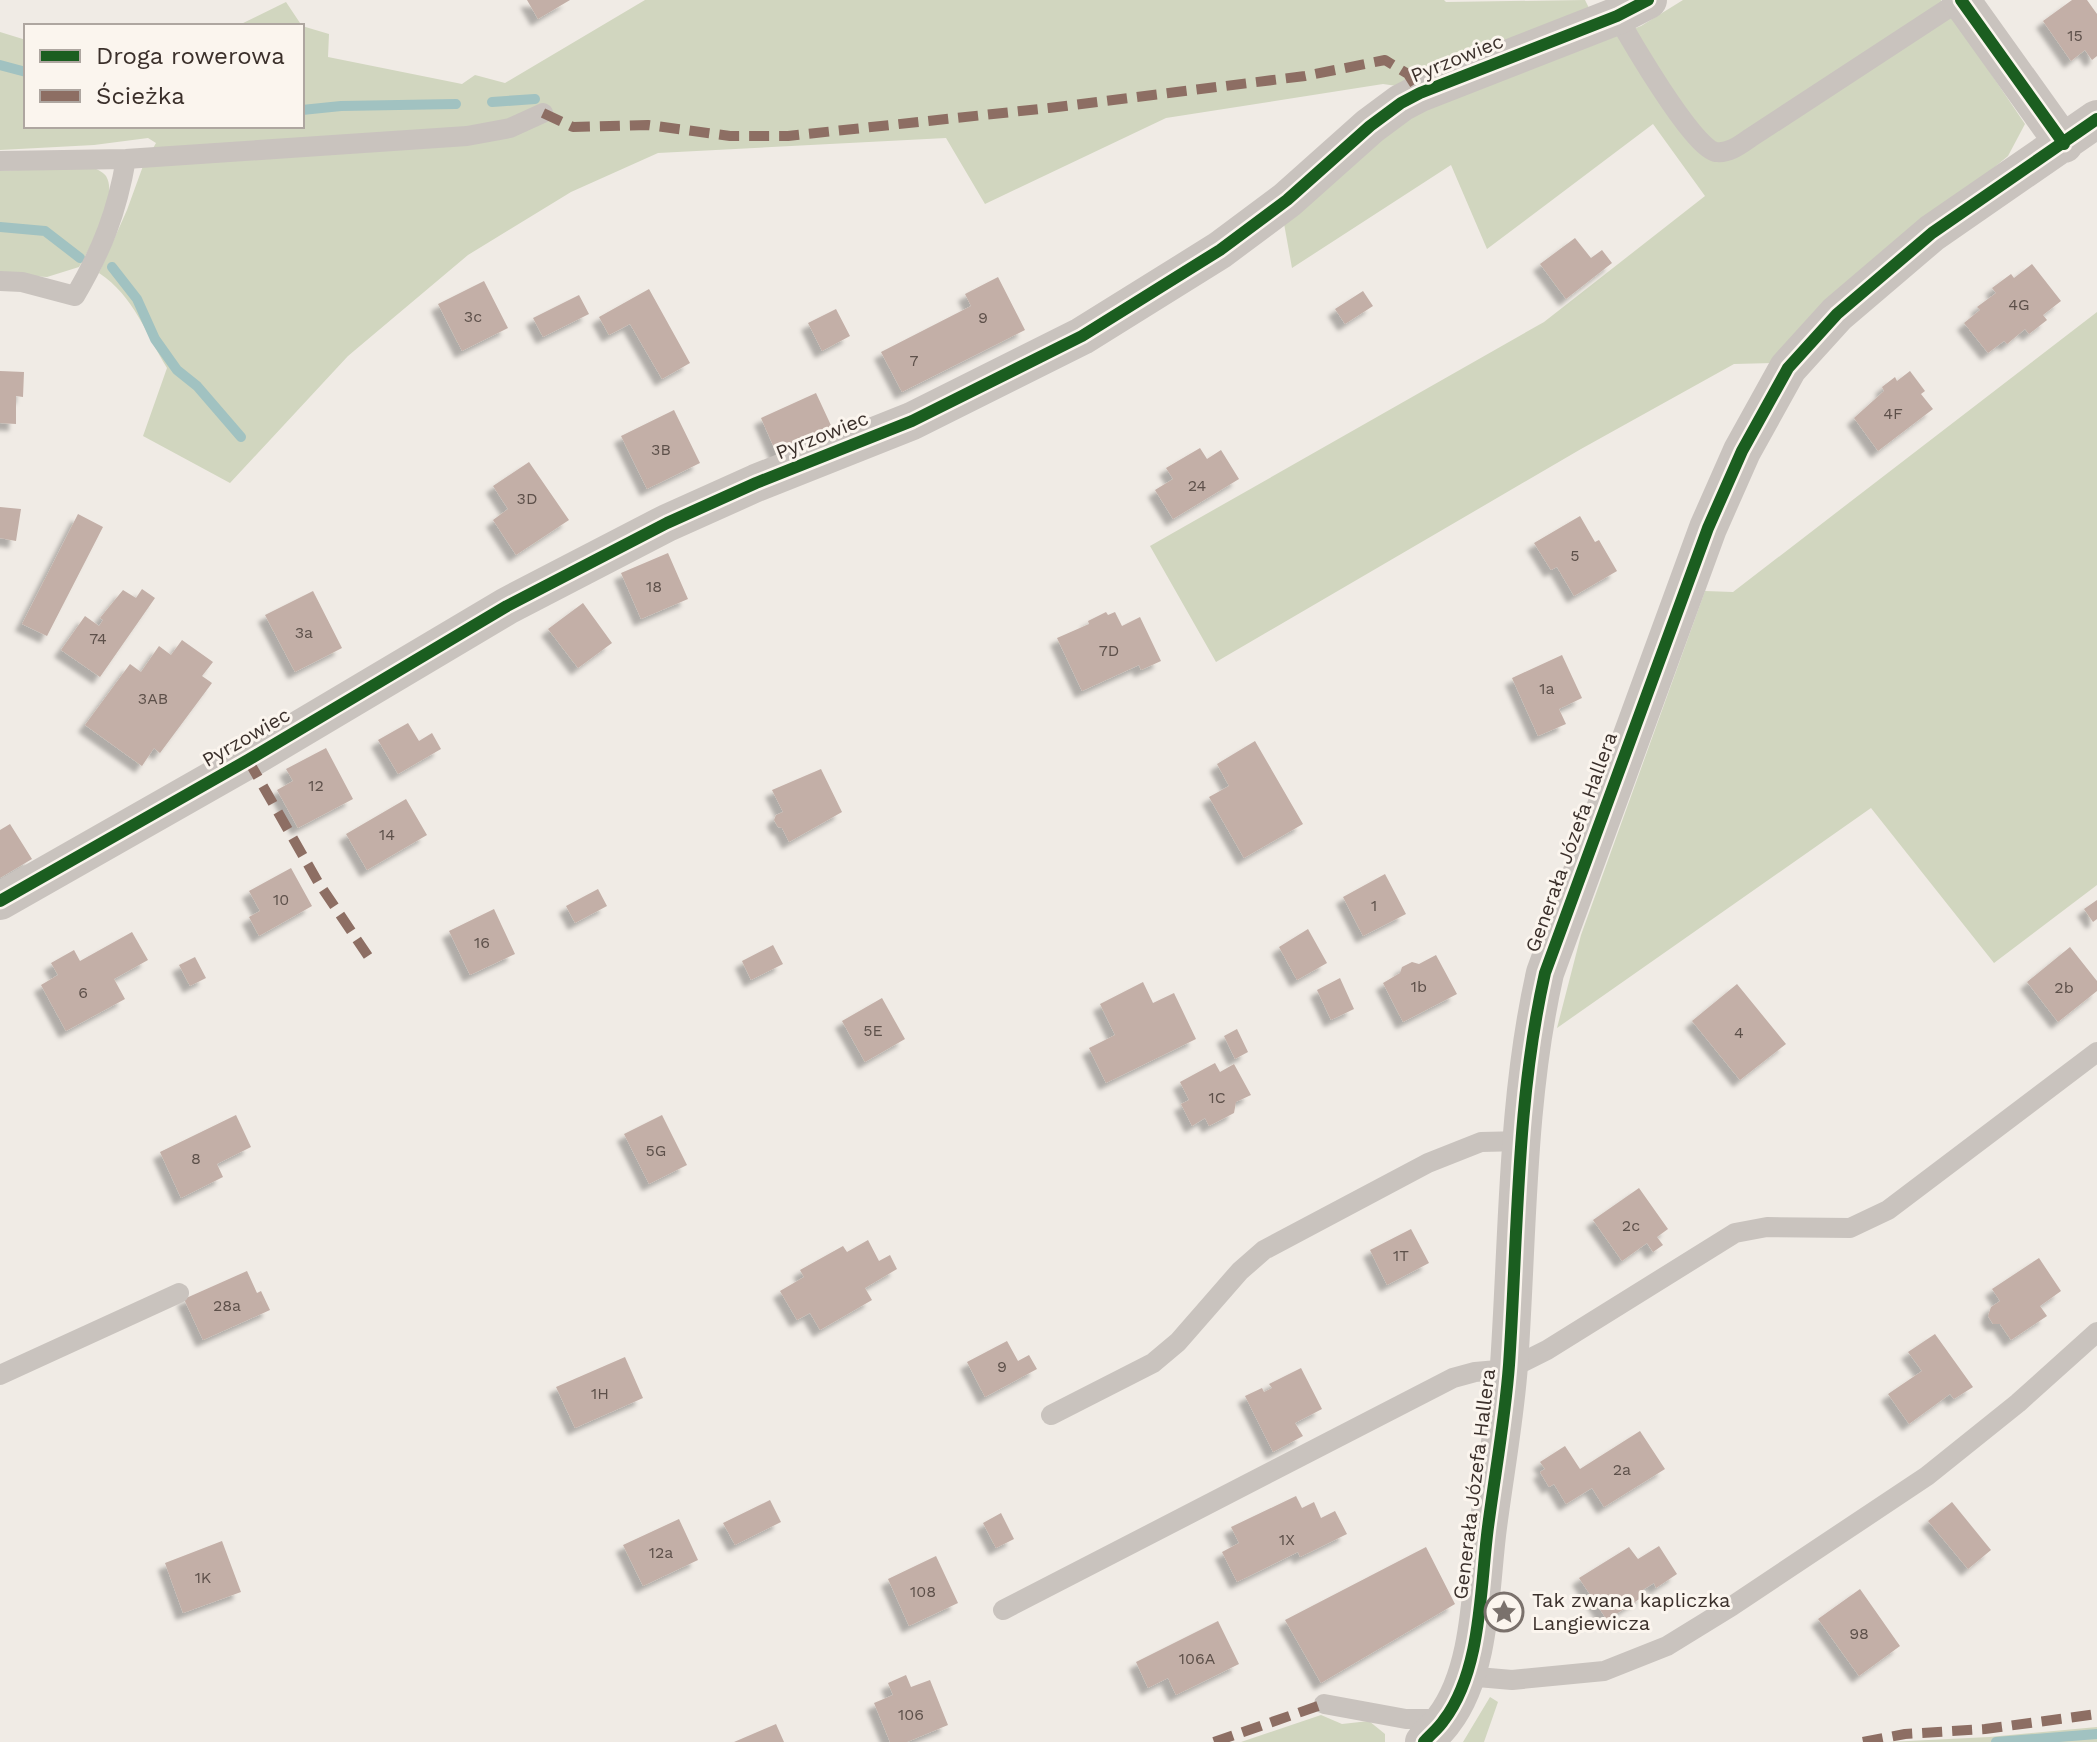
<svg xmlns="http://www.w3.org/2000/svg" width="2097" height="1742" viewBox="0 0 2097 1742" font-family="'Work Sans',sans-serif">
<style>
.green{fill:#d1d6bf}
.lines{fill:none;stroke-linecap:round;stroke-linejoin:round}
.stream{stroke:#a1c2c1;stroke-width:10}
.building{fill:#c3afa7;filter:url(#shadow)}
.service{stroke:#c9c3be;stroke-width:20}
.minor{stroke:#c9c3be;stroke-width:38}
.quiet{stroke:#8d6e63;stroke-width:10;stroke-dasharray:20 10;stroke-linecap:butt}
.cycleway-casing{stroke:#fbf5ee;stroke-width:17}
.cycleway{stroke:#1b5e20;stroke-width:12}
.labels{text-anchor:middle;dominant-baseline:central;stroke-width:6;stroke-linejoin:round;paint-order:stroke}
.number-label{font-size:16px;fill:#5d504a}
.street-label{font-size:20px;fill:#3b302b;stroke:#fbf5ee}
.poi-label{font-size:20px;fill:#3b302b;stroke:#fbf5ee;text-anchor:start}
</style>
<defs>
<filter id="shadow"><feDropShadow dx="-7" dy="7" stdDeviation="2" flood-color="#0004"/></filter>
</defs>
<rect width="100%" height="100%" fill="#f0ebe5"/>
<!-- green -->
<path class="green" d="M645,0H1444L1446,2L1585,0L1590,10L1404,87L1383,84L1166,118L985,204L946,138L658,153L571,192L468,255L348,356L230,483L143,436L167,368C146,334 134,296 99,273L127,210L143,166L156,143L148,138L94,145L0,150V32L26,40V126H302V26H237L286,2L302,26L329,34L328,57L462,84L475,75L505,83Z
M1683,0H1941L2025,124L2008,156L1811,320L1773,363L1734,364L1581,449L1216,662L1150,546L1544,322L1705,196L1653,124L1487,249L1451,165L1292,268L1283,218L1411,113L1641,26Z
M90,166C96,169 102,171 106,176C119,197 90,248 79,267L47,277L0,274V171Z
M2097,312V885L1994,963L1871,808L1557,1028L1581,935L1705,591L1733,592Z
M1490,1697L1498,1702L1484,1742H1463Z
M1321,1715L1342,1724L1369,1721L1385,1734V1742H1241Z
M2097,1727V1742H1888L1989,1737Z"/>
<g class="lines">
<!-- stream -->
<path class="stream" d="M0,65L26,72
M492,102L535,99
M302,110L341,106L456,104
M0,227L45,231L80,258
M112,267L137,299L155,339L177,370L197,386L241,437
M1996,1742L2097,1734"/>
</g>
<!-- building -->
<path class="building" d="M527,0H570L538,19Z
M2072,0H2087L2097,14V56L2092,60L2085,50L2071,61L2043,21Z
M1575,238L1591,258L1602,250L1612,263L1566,299L1540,264Z
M2032,264L2061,301L2043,315L2047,320L2029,334L2025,329L2007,344L2004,341L1988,353L1964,323L1980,310L1977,307L1996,293L1992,288L2011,274L2014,278Z
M998,277L1025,330L902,392L881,352L971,306L965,294Z
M484,281L508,328L462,351L438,304Z
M649,289L690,363L662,379L630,324L609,335L599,317Z
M1363,291L1373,306L1345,324L1335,309Z
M579,295L589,314L543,337L533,318Z
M836,309L850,336L822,351L808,323Z
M0,371L24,372L23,397L16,396V424L0,423Z
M1910,371L1925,391L1921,394L1933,409L1878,451L1854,418L1884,391L1882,387L1895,377L1897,381Z
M816,393L835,434L779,459L761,418Z
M674,410L700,463L647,489L621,436Z
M1200,448L1207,459L1221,450L1239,479L1173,519L1155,490L1173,479L1166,468Z
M529,462L569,520L516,555L493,520L508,509L493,486Z
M0,507L21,509L16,541L0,538Z
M78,514L103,527L47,636L22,624Z
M1580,516L1595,542L1599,540L1617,571L1574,596L1557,567L1551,570L1534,543Z
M668,553L688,599L641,619L621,573Z
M142,589L155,598L100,677L61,650L85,616L99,626L103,620L100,618L123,590L136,598Z
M313,591L342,648L295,672L265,615Z
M583,603L612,643L578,668L548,629Z
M1106,612L1108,615L1115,612L1122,626L1140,617L1161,661L1141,670L1139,665L1082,691L1057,638L1089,624L1088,621Z
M182,640L213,662L202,676L212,683L160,753L154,748L142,766L85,725L130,664L141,672L159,646L171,655Z
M1562,655L1582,698L1559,709L1566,724L1538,736L1512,678Z
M408,723L419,741L432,733L441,749L398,774L378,740Z
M1255,741L1303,824L1244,858L1209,797L1229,786L1217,764Z
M326,748L353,799L298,828L277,790L293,781L286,769Z
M821,769L842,812L789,842L782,828L778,827L774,820L776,815L783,812L772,790Z
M406,799L427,835L367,870L346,834Z
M10,824L32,859L0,878V830Z
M291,868L312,906L259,936L249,917L260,911L249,891Z
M1385,874L1406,914L1363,936L1343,897Z
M598,889L607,906L575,923L566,906Z
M2097,900V919L2093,922L2084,909Z
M494,909L515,954L470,975L449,931Z
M1308,929L1327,963L1297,980L1279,947Z
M132,932L148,960L114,979L125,999L66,1031L41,985L58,975L51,963L74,950L80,961Z
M773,945L783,964L751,980L742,961Z
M2070,947L2097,981V991L2058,1022L2027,982Z
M1436,955L1457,994L1403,1022L1383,983L1400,973L1402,967L1412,962L1419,964Z
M195,957L206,978L190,986L179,965Z
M1340,978L1354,1009L1331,1020L1317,990Z
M1143,982L1153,1003L1174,993L1196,1039L1106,1083L1089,1048L1115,1035L1100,1004Z
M1737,984L1786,1044L1740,1080L1692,1021Z
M882,998L905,1039L865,1062L842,1021Z
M1237,1029L1248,1052L1235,1059L1224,1036Z
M1215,1063L1220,1072L1234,1064L1251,1095L1236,1102L1234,1113L1209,1126L1205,1118L1192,1126L1181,1104L1189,1100L1180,1082Z
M236,1115L251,1147L217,1164L223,1177L181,1198L160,1152Z
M662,1115L687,1165L649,1184L624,1134Z
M1639,1188L1668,1229L1657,1237L1663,1245L1653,1252L1647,1243L1622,1261L1593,1220Z
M1411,1229L1429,1263L1387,1285L1370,1250Z
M868,1240L879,1261L890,1255L897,1269L865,1288L872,1300L820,1330L810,1313L797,1320L780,1291L804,1277L800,1270L843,1246L847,1252Z
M2039,1258L2061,1291L2040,1306L2047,1316L2011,1340L2000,1324H1993L1988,1316L1991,1307L2000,1301L1992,1289Z
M247,1271L257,1293L261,1291L270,1310L203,1340L184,1299Z
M1935,1334L1973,1387L1954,1399L1950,1394L1909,1424L1888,1394L1922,1371L1908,1352Z
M1007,1341L1018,1361L1029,1355L1037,1369L985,1397L967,1362Z
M625,1357L643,1398L575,1428L556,1387Z
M1301,1368L1322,1409L1295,1423L1303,1436L1273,1452L1245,1396L1262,1388L1264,1392L1272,1388L1269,1384Z
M1640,1431L1665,1469L1604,1507L1592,1488L1566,1504L1554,1484L1549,1487L1540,1472L1545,1469L1540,1462L1565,1446L1580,1469Z
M1296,1496L1302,1508L1314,1502L1321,1518L1335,1511L1347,1534L1300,1557L1298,1552L1237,1582L1222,1552L1239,1543L1231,1527Z
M770,1500L781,1522L735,1545L723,1523Z
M1952,1502L1991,1550L1968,1569L1928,1521Z
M1001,1513L1014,1539L996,1548L983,1523Z
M679,1519L698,1560L643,1586L623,1545Z
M222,1541L241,1592L183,1613L165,1563Z
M1659,1546L1677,1574L1656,1588L1654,1583L1641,1591L1644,1596L1607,1620L1579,1578L1629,1547L1638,1559Z
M1426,1547L1455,1604L1321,1683L1285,1620Z
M936,1556L958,1603L909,1626L888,1579Z
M1860,1589L1900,1646L1859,1676L1818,1619Z
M1218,1621L1239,1664L1176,1695L1168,1678L1148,1688L1136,1662Z
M906,1675L911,1687L930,1680L948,1725L907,1742H890L874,1703L893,1695L888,1683Z
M776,1724L784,1742H734Z"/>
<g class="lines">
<!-- service -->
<path class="service" d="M1613,9C1627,34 1693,149 1716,152C1728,154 1740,145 1750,138L1961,0
M0,161L126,159L467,136L510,128L543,113
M0,281L22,282L75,296C102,250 117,212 126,159
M0,1375L179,1293
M1051,1415L1153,1363L1178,1342L1240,1271L1264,1250L1428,1163L1481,1142L1523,1141
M1003,1610L1453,1378L1475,1372L1509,1369L1547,1350L1735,1233L1767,1227L1850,1228L1888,1210L2097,1052
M1466,1676L1512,1680L1604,1671L1667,1646L1732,1606L1927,1476L2018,1403L2097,1332
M1324,1704L1406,1719H1446"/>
<!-- minor -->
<path class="minor" d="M1961,0L2064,144
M0,901L248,760L507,606L667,523L756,483L912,421L1082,336L1220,250L1287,200L1370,126L1401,103L1420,93L1617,16L1648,0
M1424,1742C1430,1735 1439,1728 1444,1720C1482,1670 1480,1587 1488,1527C1495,1473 1505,1419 1509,1365C1518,1234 1516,1101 1545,973L1708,528L1742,451L1788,368L1837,314L1932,233L2097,119"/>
<!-- quiet -->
<path class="quiet" d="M543,113L573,127L648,125L730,136H788L1049,108L1305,76L1385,60L1408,74L1420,93
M248,760L318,882L372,962
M1214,1742L1324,1704
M1863,1742L1905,1734L1985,1729L2097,1714"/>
<!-- cycleway casing -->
<g class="cycleway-casing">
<path id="cycleway" d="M1961,0L2064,144
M0,901L248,760L507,606L667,523L756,483L912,421L1082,336L1220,250L1287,200L1370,126L1401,103L1420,93L1617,16L1648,0
M1424,1742C1430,1735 1439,1728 1444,1720C1482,1670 1480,1587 1488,1527C1495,1473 1505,1419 1509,1365C1518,1234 1516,1101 1545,973L1708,528L1742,451L1788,368L1837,314L1932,233L2097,119"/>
</g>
<!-- cycleway -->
<use href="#cycleway" class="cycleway"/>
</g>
<!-- icons -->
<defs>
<g id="sight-ring" transform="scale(2)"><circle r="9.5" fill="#fbf5ee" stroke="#7a716c" stroke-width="1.5"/><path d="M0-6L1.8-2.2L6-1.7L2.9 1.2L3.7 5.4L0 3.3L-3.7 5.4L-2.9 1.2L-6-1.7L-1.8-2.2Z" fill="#7a716c"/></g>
</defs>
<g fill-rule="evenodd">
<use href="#sight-ring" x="1504" y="1612"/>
</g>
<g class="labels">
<!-- number labels -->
<g class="number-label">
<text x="2075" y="35">15</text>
<text x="2019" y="304">4G</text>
<text x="473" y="316">3c</text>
<text x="983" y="317">9</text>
<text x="914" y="360">7</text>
<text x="1893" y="413">4F</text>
<text x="661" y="449">3B</text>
<text x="1197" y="485">24</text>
<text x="527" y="498">3D</text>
<text x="1575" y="555">5</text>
<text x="654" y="586">18</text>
<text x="304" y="632">3a</text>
<text x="98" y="638">74</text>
<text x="1109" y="650">7D</text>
<text x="1547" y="688">1a</text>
<text x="153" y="698">3AB</text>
<text x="316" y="785">12</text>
<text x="387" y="834">14</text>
<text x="281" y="899">10</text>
<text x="1374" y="905">1</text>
<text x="482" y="942">16</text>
<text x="1419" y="986">1b</text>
<text x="2064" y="987">2b</text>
<text x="83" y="992">6</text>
<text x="873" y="1030">5E</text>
<text x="1739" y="1032">4</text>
<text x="1217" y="1097">1C</text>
<text x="656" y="1150">5G</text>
<text x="196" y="1158">8</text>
<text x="1631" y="1225">2c</text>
<text x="1401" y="1255">1T</text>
<text x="227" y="1305">28a</text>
<text x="1002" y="1366">9</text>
<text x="600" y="1393">1H</text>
<text x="1622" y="1469">2a</text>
<text x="1287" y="1539">1X</text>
<text x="661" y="1552">12a</text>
<text x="203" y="1577">1K</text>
<text x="923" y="1591">108</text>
<text x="1859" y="1633">98</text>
<text x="1197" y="1658">106A</text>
<text x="911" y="1714">106</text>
</g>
<!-- street labels -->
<g class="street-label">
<text transform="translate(1457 58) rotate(-22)">Pyrzowiec</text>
<text transform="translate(822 435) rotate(-22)">Pyrzowiec</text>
<text transform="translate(246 737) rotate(-30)">Pyrzowiec</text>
<text transform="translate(1571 842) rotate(-70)">Generała Józefa Hallera</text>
<text transform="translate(1474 1484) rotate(-83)">Generała Józefa Hallera</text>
</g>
<!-- poi labels -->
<g class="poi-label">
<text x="1532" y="1600">Tak zwana kapliczka<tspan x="1532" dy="23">Langiewicza</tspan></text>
</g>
</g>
<!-- legend -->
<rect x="24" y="24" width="280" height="104" fill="#fbf5ee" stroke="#aea6a0" stroke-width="2"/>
<rect x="40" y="50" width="40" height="12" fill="#1b5e20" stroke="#aea6a0" stroke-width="2"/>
<text x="96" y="64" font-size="24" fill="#3b302b">Droga rowerowa</text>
<rect x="40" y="90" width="40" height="12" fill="#8d6e63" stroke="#aea6a0" stroke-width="2"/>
<text x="96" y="104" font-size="24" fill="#3b302b">Ścieżka</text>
</svg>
